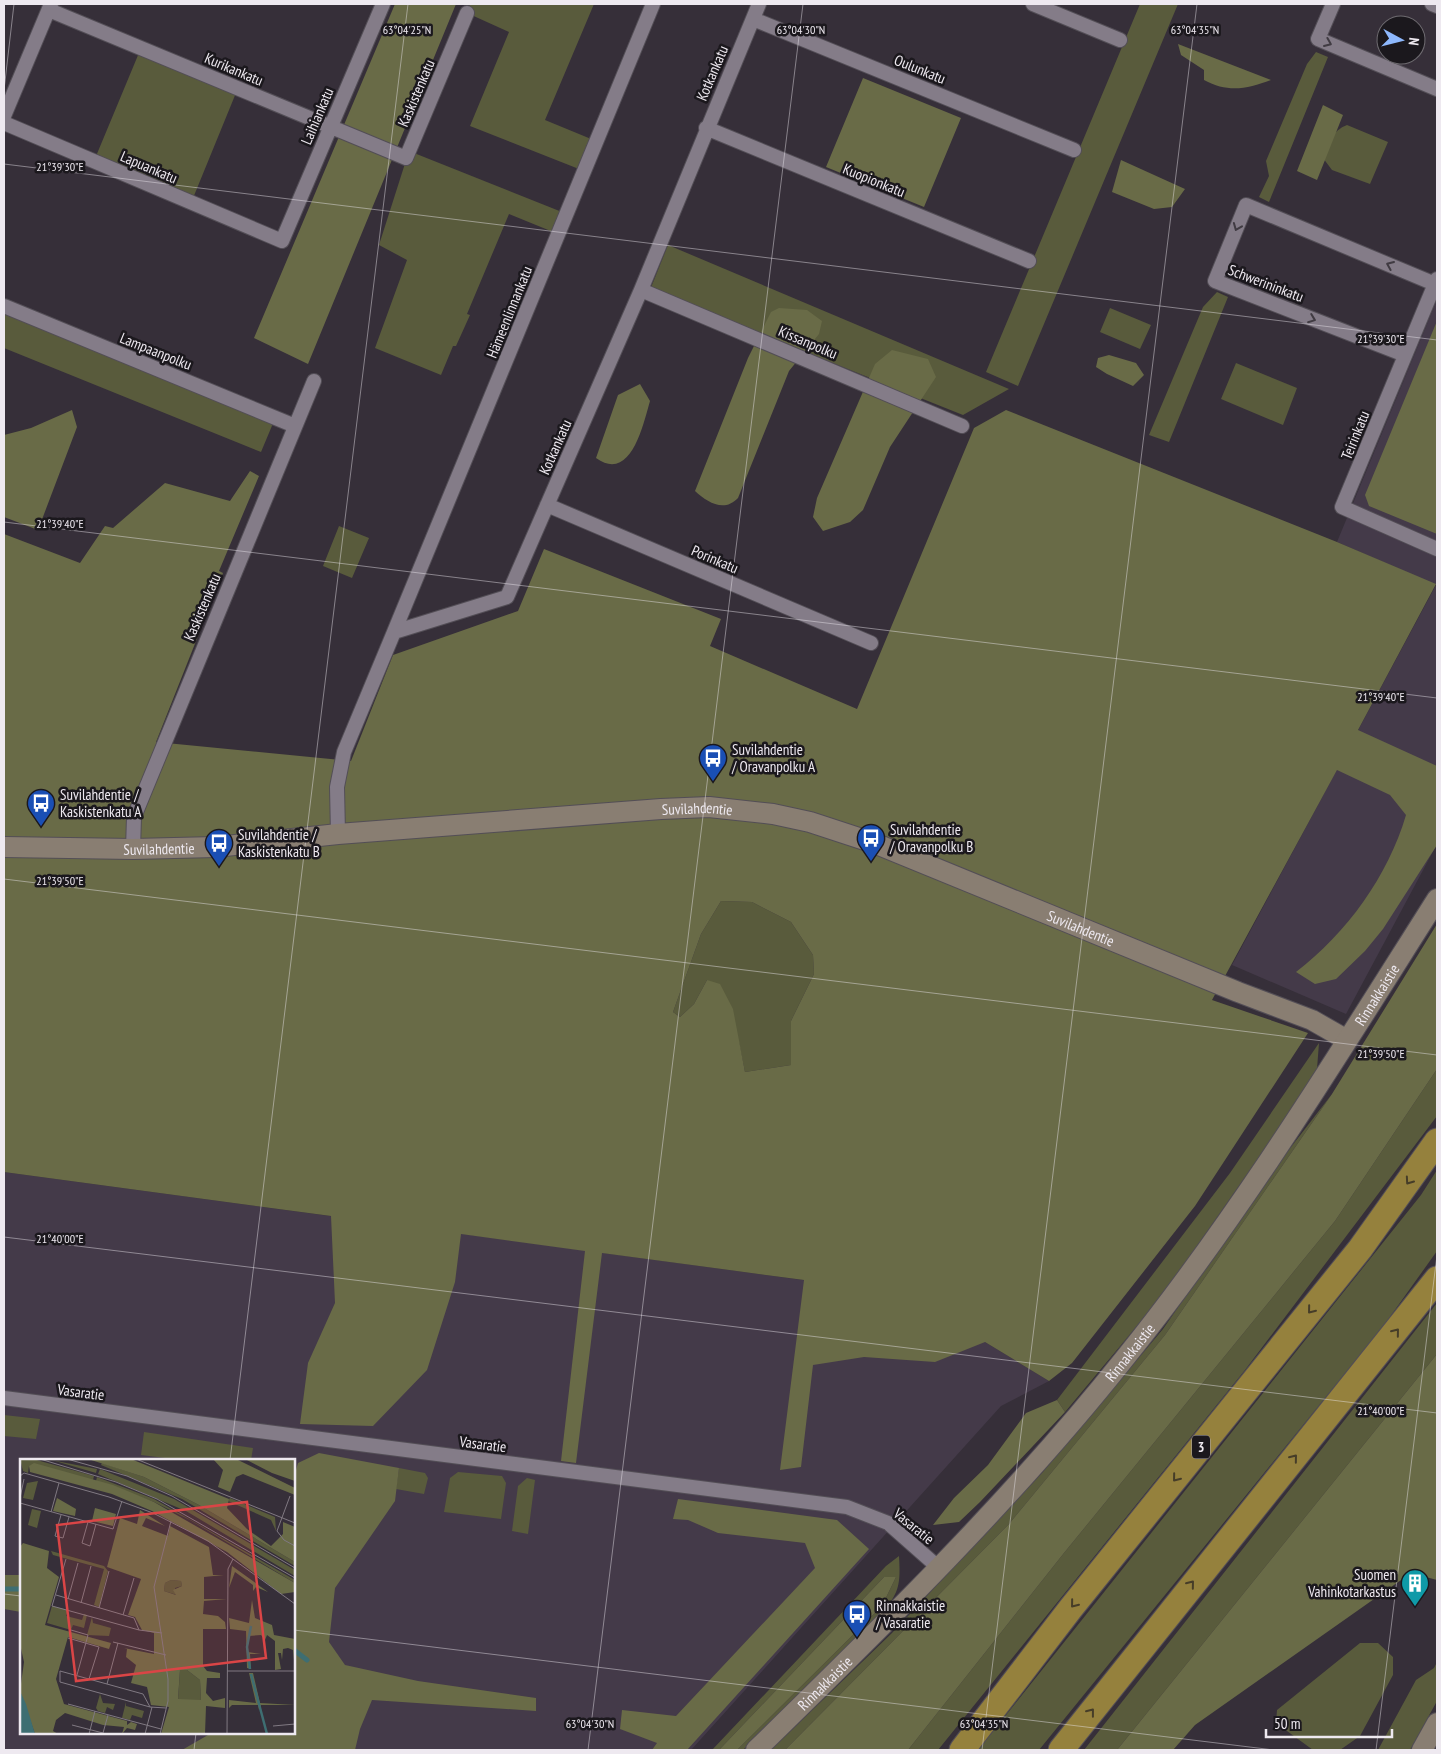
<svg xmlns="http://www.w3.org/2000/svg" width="1441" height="1754" viewBox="0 0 1441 1754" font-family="'PT Sans Narrow',sans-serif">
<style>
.built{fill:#443a49;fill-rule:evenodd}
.green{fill:#595b3c}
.forest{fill:#696b47;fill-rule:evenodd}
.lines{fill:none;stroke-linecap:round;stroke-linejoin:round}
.stream{stroke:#3e6e72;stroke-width:5}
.street-casing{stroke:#534e56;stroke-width:16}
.secondary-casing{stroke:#534e56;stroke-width:22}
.highway-casing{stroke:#534e56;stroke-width:27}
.street{stroke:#847c88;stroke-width:14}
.secondary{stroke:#897e72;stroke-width:20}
.highway{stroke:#95813d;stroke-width:25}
.oneway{stroke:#403b42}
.oneway2{stroke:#463d28}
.ticks{fill:none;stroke:#eee9f0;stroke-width:1;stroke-opacity:0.45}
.labels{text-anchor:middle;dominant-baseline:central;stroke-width:5;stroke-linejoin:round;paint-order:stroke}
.shield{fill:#1b181d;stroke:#afaab1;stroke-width:1}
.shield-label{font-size:14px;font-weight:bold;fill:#eee9f0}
.street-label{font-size:15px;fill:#eee9f0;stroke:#1b181d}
.poi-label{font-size:15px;fill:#eee9f0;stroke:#1b181d;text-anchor:start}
.inset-river{fill:none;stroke:#3e6e72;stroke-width:2.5}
.inset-road{fill:none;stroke:#807982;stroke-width:1}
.view{fill:#da4546;fill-opacity:0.15;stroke:#da4546;stroke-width:2.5}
.inset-edge{fill:none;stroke:#eee9f0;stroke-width:2.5}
.ticks-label{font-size:12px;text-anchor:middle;fill:#eee9f0;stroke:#1b181d;stroke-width:5;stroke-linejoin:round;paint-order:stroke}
</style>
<rect width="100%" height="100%" fill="#362f39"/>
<!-- built -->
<path class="built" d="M1437,300V844L1346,1014L1232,965L1436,585L1337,542Z
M4,1172L848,1286L985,1342L1049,1381L1001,1406L691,1750H4ZM21,1460H294V1733H21Z"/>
<!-- green -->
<path class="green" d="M470,4H594L545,120L596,141L584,171L470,126L509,32L467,13Z
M1140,4H1178L1018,386L986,372Z
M141,48L238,88L191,203L94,161Z
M1316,52L1328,57L1269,202L1259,197L1269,176L1266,161L1307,64Z
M1347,125L1388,142L1370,184L1332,170L1323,158C1325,145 1333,130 1347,125Z
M409,151L567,214L558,234L509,214L467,314L470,315L456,346H453L441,375L375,348L407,260L379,245Z
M668,245L1009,389L963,415L650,290Z
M1217,292L1228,297L1169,442L1149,435L1203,307Z
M1110,308L1151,325L1140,349L1100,332Z
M4,312L274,421L261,452L4,348Z
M1236,363L1297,388L1283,425L1221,399Z
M339,526L369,538L352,578L323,566Z
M721,901L752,902L791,922L813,955L814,974L791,1021V1065L745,1072L739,1043L707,980L694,1004L680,1017L673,1012L701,934Z
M1319,1043L1317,1069L1271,1140L1162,1296L1065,1412L1057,1400L1230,1173Z
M1437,1069V1116L1245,1370L938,1750H908L1064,1553L1335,1221Z
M1332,1094L1165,1335L1009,1524L785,1750H771L892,1633L1042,1473L1163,1329L1274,1169Z
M1437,1170V1251L1382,1328L1039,1750H978L1421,1195Z
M1437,1303V1354L1117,1750H1084Z
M4,1415L40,1419L36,1439L4,1436Z
M144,1432L253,1448L251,1460H181L141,1455Z
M399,1468L425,1473L428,1478L424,1494L396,1489Z
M458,1472L502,1476L506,1483L501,1519L444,1512L450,1478Z
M527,1478L535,1480L528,1534L512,1531L518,1486Z
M899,1556C901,1589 898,1595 876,1619L743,1750H737L882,1606L896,1577H884L719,1750H712L886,1566Z
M1360,1643H1378L1393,1657V1675L1360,1736L1340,1750H1313L1276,1723L1277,1710Z
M1437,1662V1701L1410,1750H1378L1416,1680L1434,1668Z"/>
<!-- forest -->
<path class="forest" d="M395,4H456L308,364L254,338Z
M1178,44L1271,80C1247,89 1228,93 1204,80V70L1181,55Z
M863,78L961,118L924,207L826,167Z
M1323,105L1343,115L1317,180L1297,171Z
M1121,160L1185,189L1172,207L1154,209L1112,192Z
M779,308L807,310L822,321L819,334L789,371L738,498C724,513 707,502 695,491L748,358L771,312Z
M1437,321V534L1369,506L1365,495Z
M892,350L928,359L936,377L890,447L863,510L850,522L823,531L813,517L817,498L875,364Z
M1109,355L1136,363L1144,375L1133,386L1107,374L1096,367L1098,358Z
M640,384L650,401C643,425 631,483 596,458L618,395Z
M72,410L77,427L38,530L4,517V435L31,428Z
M1006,410L1337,542L1436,584L1358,730L1437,766V845L1383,929L1365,951L1336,979L1315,984L1296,972C1347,933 1388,876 1406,815L1390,795L1337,770L1212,1000L1308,1033L1195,1206L1072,1363L1049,1381L985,1342L935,1362L864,1357L813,1365L801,1467L780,1470L804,1280L602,1253L576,1463L561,1461L585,1251L461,1234L455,1282L427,1370L373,1426L300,1424L308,1363L335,1303L331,1216L4,1172V534L80,563L105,526L113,528L165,483L230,501L250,471L259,476L219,571L223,573L156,742L351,761L393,655L518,611L544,549L721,619L710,646L857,709L974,428ZM721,901L752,902L791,922L813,955L814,974L791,1021V1065L745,1072L733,1009L720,984L707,980L694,1004L680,1017L673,1012L701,934Z
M1437,924V1069L1335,1221L1064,1553L908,1750H785L1009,1524L1165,1335L1332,1094Z
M1437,1354V1580L1411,1573L1195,1725L1173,1750H1117Z
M1057,1400L1065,1412L980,1502L959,1522L933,1525L954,1498L988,1465L1026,1413Z
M319,1453L399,1468L395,1501L335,1588L329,1642L345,1665L418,1681L536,1698V1711L372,1700L360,1729L355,1750H182L208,1735V1733H294V1477L298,1463Z
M678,1499L837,1520L869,1549L687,1750H652L657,1743L620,1729L622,1710L676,1716L815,1568L805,1543L718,1533L688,1520L673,1519Z
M4,1575H21V1612L4,1609Z
M884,1577H896L882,1606L737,1750H719Z"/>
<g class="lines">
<!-- stream -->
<path class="stream" d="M4,1589H21
M294,1650L307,1660"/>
<!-- street casing -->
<g class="street-casing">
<path id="street" d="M1033,4L1120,40
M1333,4L1318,39L1437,89
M1432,4L1437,6
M49,10L406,158L467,13
M753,19L1074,150
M4,116L51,4
M4,123L282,241L383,4
M706,128L1029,261
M1437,279L1342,507L1437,549
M641,290L962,426
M4,306L295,426
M1405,355L1215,281L1246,205L1435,284
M547,505L871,643
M394,632L653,4
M338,834L337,787L344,752L394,632L507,597L641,290L759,4
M133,849L134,817L314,381
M4,1398L847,1507L888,1523L939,1568"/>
</g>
<!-- secondary casing -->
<g class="secondary-casing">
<g id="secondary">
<path id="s1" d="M4,847L133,849L216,847L338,834L661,809L709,807L773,814L810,822L874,843L1238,992L1312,1020L1347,1040"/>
<path id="s2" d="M756,1750C884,1625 1013,1499 1125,1358C1241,1214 1338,1055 1437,899"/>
<path d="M1422,1750L1437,1723"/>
</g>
</g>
<!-- highway casing -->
<g class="highway-casing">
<path id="highway" d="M962,1750L1071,1608L1360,1249L1437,1141
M1061,1750L1437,1279"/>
</g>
<!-- street -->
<use href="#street" class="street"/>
<!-- secondary -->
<use href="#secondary" class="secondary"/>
<!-- highway -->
<use href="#highway" class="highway"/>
</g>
<!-- one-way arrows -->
<defs><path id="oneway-chevron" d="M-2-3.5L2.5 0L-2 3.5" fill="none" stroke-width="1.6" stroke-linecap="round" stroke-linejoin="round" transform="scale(1.25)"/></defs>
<g class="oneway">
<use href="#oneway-chevron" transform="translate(1328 43) rotate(23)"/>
<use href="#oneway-chevron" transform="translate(1237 227) rotate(112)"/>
<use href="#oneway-chevron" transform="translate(1390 265) rotate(-157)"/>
<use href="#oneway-chevron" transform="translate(1312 319) rotate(21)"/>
</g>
<g class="oneway2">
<use href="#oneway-chevron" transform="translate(1409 1181) rotate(125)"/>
<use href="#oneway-chevron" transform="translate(1311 1310) rotate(129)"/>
<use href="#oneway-chevron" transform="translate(1396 1332) rotate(-51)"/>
<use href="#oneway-chevron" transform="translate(1294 1458) rotate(-51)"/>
<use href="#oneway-chevron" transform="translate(1176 1478) rotate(129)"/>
<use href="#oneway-chevron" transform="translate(1191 1584) rotate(-51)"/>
<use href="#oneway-chevron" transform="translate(1074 1604) rotate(129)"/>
<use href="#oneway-chevron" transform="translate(1091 1712) rotate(-52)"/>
</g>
<!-- ticks -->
<path class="ticks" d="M4,90L14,4M4,164L1437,340M4,522L1437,698M4,879L1437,1055M4,1237L1437,1413M230,1460L408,4M4,1594L21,1596M294,1630L1274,1750M194,1750L196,1733M588,1750L803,4M982,1750L1197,4M1376,1750L1437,1255"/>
<!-- icons -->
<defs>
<g id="bus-pin" transform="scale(1.4375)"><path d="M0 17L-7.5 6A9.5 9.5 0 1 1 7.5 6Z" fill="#1a4fb4" stroke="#1b181d"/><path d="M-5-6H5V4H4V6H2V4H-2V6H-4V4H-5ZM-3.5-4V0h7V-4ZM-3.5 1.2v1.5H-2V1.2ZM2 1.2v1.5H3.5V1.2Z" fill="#fff"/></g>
<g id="building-pin" transform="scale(1.4375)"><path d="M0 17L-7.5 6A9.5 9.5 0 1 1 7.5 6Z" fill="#0f9aa8" stroke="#1b181d"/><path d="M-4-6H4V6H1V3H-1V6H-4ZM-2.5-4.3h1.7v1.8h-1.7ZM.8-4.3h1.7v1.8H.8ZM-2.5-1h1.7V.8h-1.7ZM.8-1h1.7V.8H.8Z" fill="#fff"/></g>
</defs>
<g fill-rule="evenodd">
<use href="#bus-pin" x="713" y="758"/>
<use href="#bus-pin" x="41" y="803"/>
<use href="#bus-pin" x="871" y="838"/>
<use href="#bus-pin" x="219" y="843"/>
<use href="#building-pin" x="1415" y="1583"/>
<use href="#bus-pin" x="857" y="1614"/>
</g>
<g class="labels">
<!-- shield labels -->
<rect class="shield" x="1192" y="1435.5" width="18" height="23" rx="4"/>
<g class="shield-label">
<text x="1201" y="1447">3</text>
</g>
<!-- street labels -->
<g class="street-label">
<text transform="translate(234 69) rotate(23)">Kurikankatu</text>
<text transform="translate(920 69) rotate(22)">Oulunkatu</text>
<text transform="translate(712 73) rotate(-67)">Kotkankatu</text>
<text transform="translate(416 93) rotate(-67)">Kaskistenkatu</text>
<text transform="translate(317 116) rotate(-67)">Laihiankatu</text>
<text transform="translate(149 167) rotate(23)">Lapuankatu</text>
<text transform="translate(874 180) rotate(22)">Kuopionkatu</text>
<text transform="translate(1266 283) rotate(21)">Schwerininkatu</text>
<text transform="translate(509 312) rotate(-68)">Hämeenlinnankatu</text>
<text transform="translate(808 342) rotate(23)">Kissanpolku</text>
<text transform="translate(156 351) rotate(22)">Lampaanpolku</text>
<text transform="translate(1355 435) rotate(-68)">Teirinkatu</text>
<text transform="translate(555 447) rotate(-66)">Kotkankatu</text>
<text transform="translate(715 559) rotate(23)">Porinkatu</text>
<text transform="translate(202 607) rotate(-67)">Kaskistenkatu</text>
<text stroke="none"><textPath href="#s1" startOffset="695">Suvilahdentie</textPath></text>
<text stroke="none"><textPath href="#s1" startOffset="155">Suvilahdentie</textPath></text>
<text stroke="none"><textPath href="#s1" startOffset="1100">Suvilahdentie</textPath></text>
<text stroke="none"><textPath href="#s2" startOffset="981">Rinnakkaistie</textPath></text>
<text stroke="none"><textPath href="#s2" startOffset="546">Rinnakkaistie</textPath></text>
<text transform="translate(81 1392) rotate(7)">Vasaratie</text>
<text transform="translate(483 1444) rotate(7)">Vasaratie</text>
<text transform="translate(914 1526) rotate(39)">Vasaratie</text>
<text stroke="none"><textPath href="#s2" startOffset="96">Rinnakkaistie</textPath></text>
</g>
<!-- poi labels -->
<g class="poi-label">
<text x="732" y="749">Suvilahdentie<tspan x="732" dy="17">/ Oravanpolku A</tspan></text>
<text x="60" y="794">Suvilahdentie /<tspan x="60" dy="17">Kaskistenkatu A</tspan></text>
<text x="890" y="829">Suvilahdentie<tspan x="890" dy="17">/ Oravanpolku B</tspan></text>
<text x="238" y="834">Suvilahdentie /<tspan x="238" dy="17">Kaskistenkatu B</tspan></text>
<text x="1396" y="1574" text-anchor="end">Suomen<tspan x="1396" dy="17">Vahinkotarkastus</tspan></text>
<text x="876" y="1605">Rinnakkaistie<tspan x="876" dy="17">/ Vasaratie</tspan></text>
</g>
</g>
<!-- overview -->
<g transform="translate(20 1459)">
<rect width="275" height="275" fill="#362f39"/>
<path d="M0,0H13L74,17L73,21L9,7L8,14L3,12ZM26,0L77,10L76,14L35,2ZM82,4L124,18L179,46L275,103V107L162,40L81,6ZM80,10L154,40L275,111V117L166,52L78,15ZM77,18L134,40L275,121V124L170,61L134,43L76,22ZM18,22L13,41L3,39L7,24ZM210,39L255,58L256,72L251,61L208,42ZM12,50L21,52L17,69L8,66ZM31,92L84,107L88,112L79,148L74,146L84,110L33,96ZM151,121L161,122L162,127L155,129L157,136L144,132L145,124ZM32,147L48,151L46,157L62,161L64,155L67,156L64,169L53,166L51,171L27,164ZM72,158L73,164L91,169L89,177L67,176ZM160,211H167L180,221L181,242L158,241ZM80,235L83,244L95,245L93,251L87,248L85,254L78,252L76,249ZM106,243V247L124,252L122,259L112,256L110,261L102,259Z" fill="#595b3c"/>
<path d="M68,0H111L209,40L207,49L227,70L251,87L263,75V63L275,68V103L179,46L124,18ZM193,0H216L275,29V36L223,15L216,18L210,33L198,28L203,11ZM225,0H275V22L252,14ZM14,4L93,26L134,43L275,124V133L261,135L207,93L132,52L92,35L10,13L9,7ZM37,39L56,50L55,57L33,52ZM75,49L96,55L93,67L72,62ZM120,51L145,67L126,59L122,67L148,77L150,67L189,88L193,116H204L184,118V140H207L184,142L183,155L198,157L205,163L206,170H183V207L187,212L200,214V219H187L186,234L193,242L205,239V249L186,247L185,275H141L149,248L131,246L127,228L111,224L116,206L106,198L107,190L104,189L134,195V174L122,171L115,158L108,156L121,120L87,108L100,59L117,65ZM151,121L161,122L162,127L153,131L156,136L144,132L145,124ZM160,211H167L180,221L181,241L158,240ZM3,84L29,92L27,109L39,118L25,166L91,184L89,190L48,178L36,220L44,245L107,262V266L111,263L117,265L115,271L107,269L102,275L104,268L83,266L45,254L36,261L33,272L38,275H15L0,232L4,203L0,185V88ZM212,107L248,133L236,128L233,132V126L215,113L209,129ZM232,141L235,159L252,166L254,176L275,180V210L273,191L268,189L263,190L262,201L261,194H258L261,210L255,211V182L247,176L245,181L241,176L228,177V193L241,195H230L231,210L227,209L226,172L210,170L209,159L229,164ZM229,214H233L240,244L275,246H241L239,251L238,246H212L209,249V241L236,244Z" fill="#696b47" fill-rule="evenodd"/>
<path d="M0,232L6,245L15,275H0Z" fill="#3e6e72"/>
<path class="inset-river" d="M230,210L227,188L231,167M231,215L247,275"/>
<path class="inset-road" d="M20,0L96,23L137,40L275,119M47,0L107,17L152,37L275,109M116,0L275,64M0,17L4,14L89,38L133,54L188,82L275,145M270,37L257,72L264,81L275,87M0,39L4,20M0,44L93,70L102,42M31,53L39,24M41,56L35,77L43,79L49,58M68,63L62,84L70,87L76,65M46,100L32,147L119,171M36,136L114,159L119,171L142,174M48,140L58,104M61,144L71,107M79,149L89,112M103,156L114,119M51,171L68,176L57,216M48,179L79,188L69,220M93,183L146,196M207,212H275M87,225L98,184M48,245L141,270M130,248L123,235L40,212V223L130,248L146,249M52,266L83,274M253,267L275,265M83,274L88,256M69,275L75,252M125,275L132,248M140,275L148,242V220L134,128L151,62M207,275L208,110L213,100"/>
<path class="view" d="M227,43L246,199L56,222L37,66Z"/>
<rect width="275" height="275" class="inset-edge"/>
</g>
<g class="ticks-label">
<text x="407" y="34">63°04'25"N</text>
<text x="801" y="34">63°04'30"N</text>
<text x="1195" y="34">63°04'35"N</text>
<text x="60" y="171">21°39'30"E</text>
<text x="1381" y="343">21°39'30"E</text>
<text x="60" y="528">21°39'40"E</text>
<text x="1381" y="701">21°39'40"E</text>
<text x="60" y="885">21°39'50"E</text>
<text x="1381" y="1058">21°39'50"E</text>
<text x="60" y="1243">21°40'00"E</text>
<text x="1381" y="1415">21°40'00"E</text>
<text x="590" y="1728">63°04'30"N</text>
<text x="984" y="1728">63°04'35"N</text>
</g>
<!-- border -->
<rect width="1441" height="1754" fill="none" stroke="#eee9f0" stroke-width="10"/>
<!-- north arrow -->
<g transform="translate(1401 40) rotate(97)"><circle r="24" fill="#1b181d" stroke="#6f6c71"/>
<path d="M0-4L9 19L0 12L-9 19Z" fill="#8eb8fd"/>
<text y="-8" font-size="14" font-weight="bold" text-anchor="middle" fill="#eee9f0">N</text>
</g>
<!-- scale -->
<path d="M1266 1729v8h126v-8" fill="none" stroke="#eee9f0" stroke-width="2.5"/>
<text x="1274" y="1729" font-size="15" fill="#eee9f0" stroke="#1b181d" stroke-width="4" paint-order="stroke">50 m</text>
</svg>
